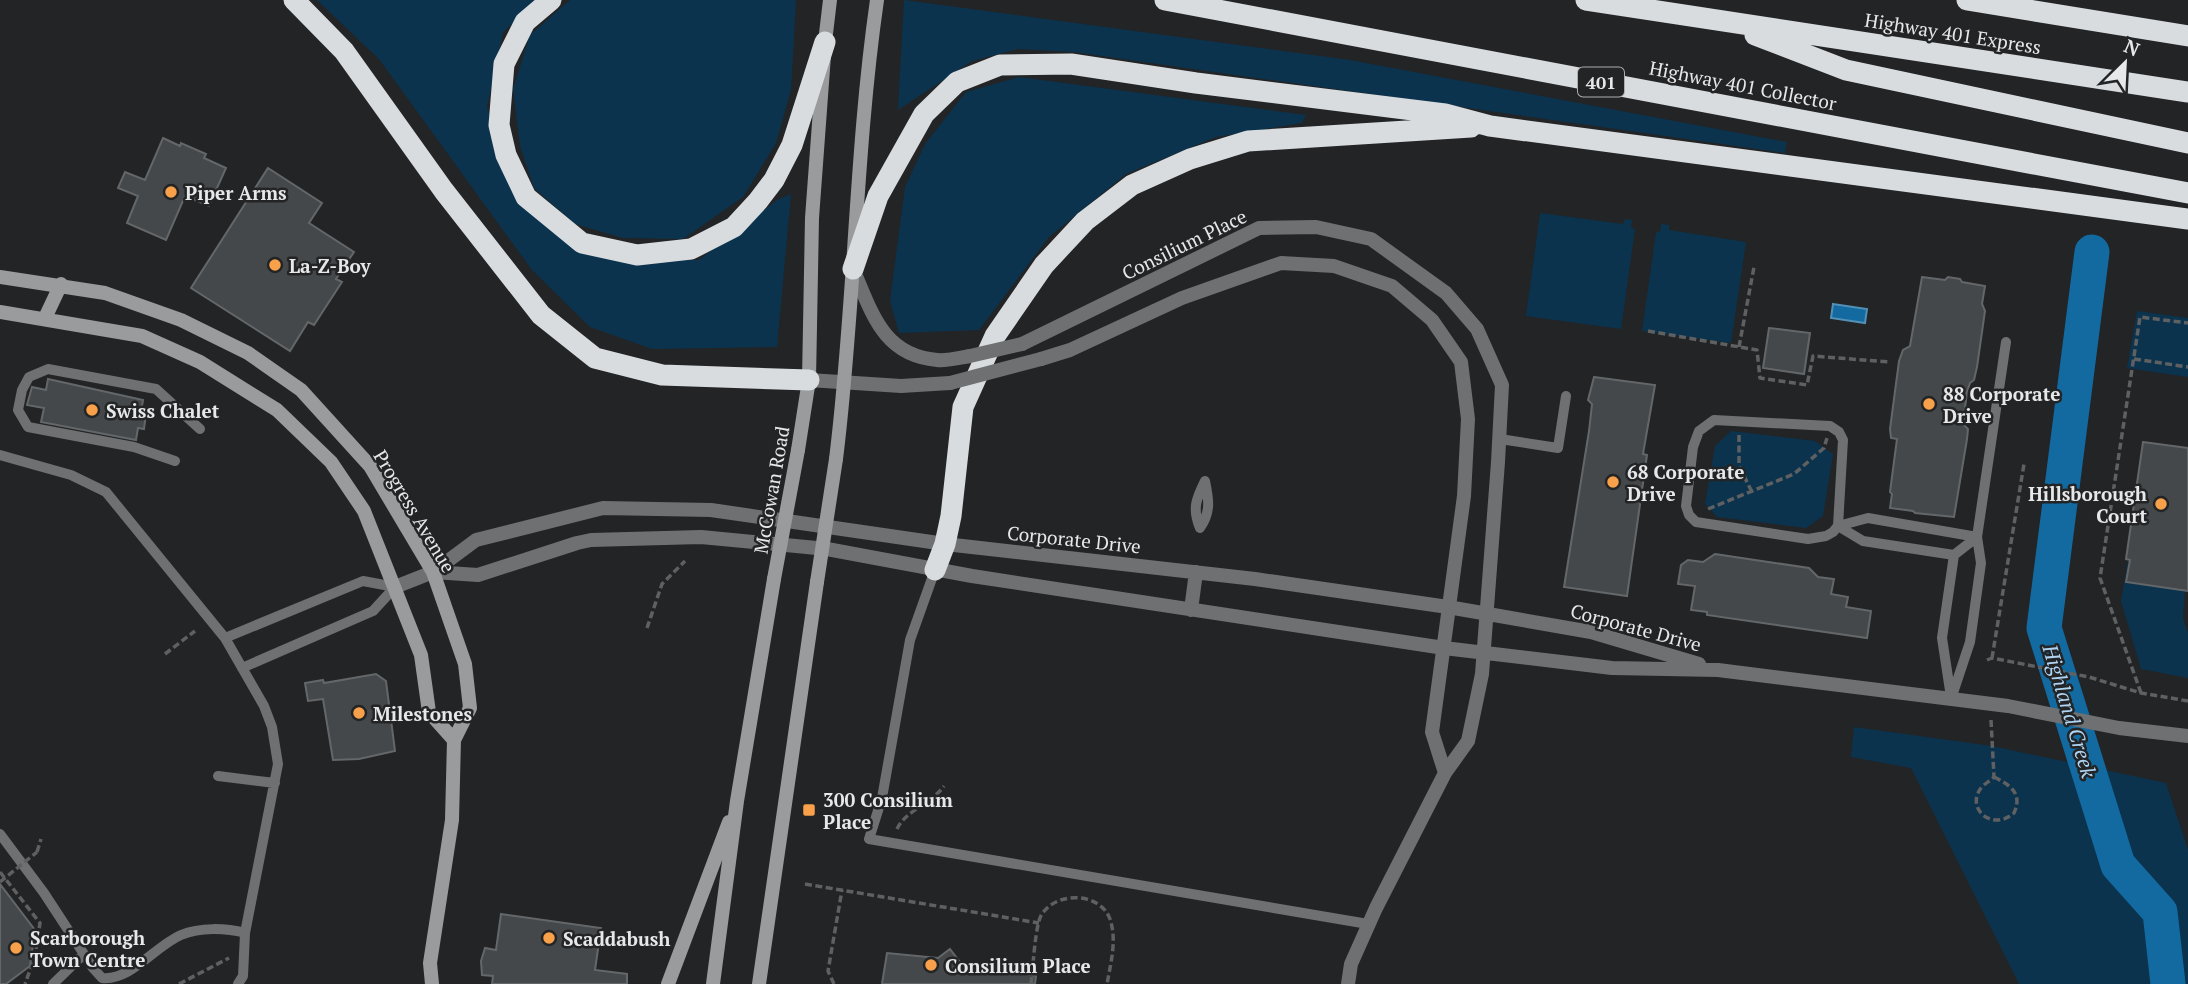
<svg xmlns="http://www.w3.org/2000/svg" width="2188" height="984" viewBox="0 0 2188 984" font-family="'PT Serif',serif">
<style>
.green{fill:#0c334d}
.water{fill:#136aa0;stroke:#5290b6;stroke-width:2}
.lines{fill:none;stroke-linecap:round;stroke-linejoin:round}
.river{stroke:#136aa0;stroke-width:35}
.building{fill:#45484a;stroke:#646769;stroke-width:2}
.path{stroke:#5e6061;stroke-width:3.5;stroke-dasharray:7 3.5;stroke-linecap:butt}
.service{stroke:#6f7071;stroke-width:10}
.tertiary{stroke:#6f7071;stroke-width:14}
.secondary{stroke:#999b9d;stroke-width:14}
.motorway{stroke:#d9dcdf;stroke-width:21}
.path-bridge{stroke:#5e6061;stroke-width:3.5;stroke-dasharray:7 3.5;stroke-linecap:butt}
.tertiary-bridge{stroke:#6f7071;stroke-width:14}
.secondary-bridge{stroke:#999b9d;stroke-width:14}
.poi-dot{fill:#f8a14a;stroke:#222426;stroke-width:2.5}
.labels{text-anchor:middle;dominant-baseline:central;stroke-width:5;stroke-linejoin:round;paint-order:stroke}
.shield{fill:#222426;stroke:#abadae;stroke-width:2}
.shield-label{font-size:18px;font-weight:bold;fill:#e6e8e9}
.street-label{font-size:19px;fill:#e6e8e9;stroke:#222426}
.poi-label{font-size:19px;font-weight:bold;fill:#e6e8e9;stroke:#222426;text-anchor:start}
.water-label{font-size:21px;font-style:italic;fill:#afd4f2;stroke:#222426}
</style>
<rect width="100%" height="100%" fill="#222426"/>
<!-- green -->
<path class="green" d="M317,0H535L503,33L487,107L514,195L626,259L699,260L777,200L791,194L777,347L652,349L590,327L532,270L379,59Z
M570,0H796L791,90L776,143L743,197L683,239L623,238L575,224L534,188L520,146L513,89L530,35Z
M904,0L1350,60L1787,142L1785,153L1074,52L1018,49L972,61L898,110Z
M1019,77L1306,115L1302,123L1216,137L1126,174L1049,237L979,330L899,333L890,301L905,187L925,144L966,92Z
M1540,213L1623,224L1625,219L1632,220L1631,228L1635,229L1621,329L1526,316Z
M1661,224L1669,225V230L1746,242L1731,343L1642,331L1656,232H1660Z
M2137,311L2188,318V377L2127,368Z
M1731,431L1815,441L1833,454L1823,516L1806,528L1717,517L1705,504L1715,446Z
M2128,560L2186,568L2183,618L2188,633V678L2141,669L2121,601Z
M1854,727L1992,746L2166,783L2188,850V984H2019L1911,768L1851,757Z"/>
<!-- water -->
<path class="water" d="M1833,304L1867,309L1865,323L1831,318Z"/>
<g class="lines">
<!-- river -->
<path class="river" d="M2092,252L2044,628L2118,865L2160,912L2168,984"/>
</g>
<!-- building -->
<path class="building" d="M163,138L180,146L181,143L206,154L204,158L226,168L209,206L185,196L166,240L127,223L138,196L118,188L125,172L145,180Z
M268,168L322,203L309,223L354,252L336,279L342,282L314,325L308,322L290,351L191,288Z
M1922,277L1945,280L1948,277L1960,279L1962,282L1985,286L1982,304L1985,311L1977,367L1974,380L1970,383L1967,392L1964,416V425L1968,429L1967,439L1954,517L1915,513L1913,511L1890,508L1892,494L1890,492L1897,439L1891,438L1890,429L1899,361L1903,350L1910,346Z
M1769,328L1810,333L1804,374L1763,368Z
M1594,377L1655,385L1643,454L1647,455L1627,596L1564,587L1589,431L1592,404L1588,400Z
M48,379L143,400L141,412L146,413L144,429L138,428L136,440L41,422L44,408L27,405L32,387L46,390Z
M2143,442L2188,448V591L2126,582L2130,560L2126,559Z
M1715,554L1809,568L1818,577L1834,579L1831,594L1848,597L1846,607L1871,611L1867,638L1707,615V612L1691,610L1695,586L1678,584L1681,565L1688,560L1703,562Z
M376,674L386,681L395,751L359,759L333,760L323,699L308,701L305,683L323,680L324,683Z
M0,884L35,930L30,966L6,984H0Z
M501,914L601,928L595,970L627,974V984H492L493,976L482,975L481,961L485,948L496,950Z
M950,949L960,962L1036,976L1035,984H882L887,953L938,958Z"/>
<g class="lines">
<!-- path -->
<path class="path" d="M1648,331L1757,350L1760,378L1807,385L1813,356L1889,362
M1739,347L1754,267
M2134,359L2188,367
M1739,435V466L1751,490
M1708,509L1794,474L1824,448L1827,438
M647,628L662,584L685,561
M165,654L195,631
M1992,658L2024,464
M1987,660L1992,658L2089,677L2141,693L2188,701
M2141,693L2100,578L2140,317L2188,323
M1991,720L1994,777C1990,781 1984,784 1981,788C1965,809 1993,832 2014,813C2023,793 2010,785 1994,777
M897,829C905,811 931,804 944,786
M37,852L41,839
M0,872L40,923L35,956L25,984
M805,884L1039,923
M179,984L229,958
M834,984L828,971L842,890
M1031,984C1033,970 1035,923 1042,914C1057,891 1100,892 1110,919C1117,940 1111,962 1107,984"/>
<!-- service -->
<path class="service" d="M1500,439L1558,448L1566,396
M0,455L71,475L106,492L225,638L264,706L272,727L278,764L245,933L243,976L238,984
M175,461L134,447L28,427L18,410L22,390L29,377L48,369L156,389L200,429
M1205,481C1209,500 1211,512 1200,528C1192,509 1196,499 1205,481Z
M1838,526L1843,440L1839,432L1830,426L1714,420L1699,431L1693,447L1686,506L1689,515L1696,522L1808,539L1826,536L1833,532L1838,526L1868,518L1977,537L1981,563L1970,642L1951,699
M1838,526L1863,541L1954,555
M935,570L910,640L882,798L869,839L1368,924
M225,638L363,581L395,587
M242,668L373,611L395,587
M1951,697L1942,638L1954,555L1977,537L2006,342
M218,776L275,783
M0,834L44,893L93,968L102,978C131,981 155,946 181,935C200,927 226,928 245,933
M53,984L84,954"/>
<!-- tertiary -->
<path class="tertiary" d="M853,269C872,312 882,355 937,360C947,361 959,358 970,356
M1022,344L1259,228L1316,227L1371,239L1446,293L1477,329L1502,385L1498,462L1482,674L1468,741L1445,773L1376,908L1351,964L1348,984
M1041,359L1070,350L1182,298L1281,263L1334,266L1392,286L1432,320L1461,362L1468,419L1464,496L1432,732L1445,773
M809,380L901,386L950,383
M433,572L478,575L577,543L591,540L701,537L827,549L972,576L1444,648L1612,668L1718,670L2008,706L2119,728L2188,736
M395,587L433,572L476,540L603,508L711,510L945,544L1255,579L1448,607L1591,632L1699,664
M1191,610L1196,572"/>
<!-- secondary -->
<path class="secondary" d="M0,277L105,293L181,320L248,353L301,390L370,466L433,572L465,664L470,708L454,740L452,820L430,963L432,984
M0,312L142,336L200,362L277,410L331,462L364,511L421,655L429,712L454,740
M45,318L61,284
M798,450L809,380L812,218L825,42L830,0
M836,459C855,307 855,152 877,0
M668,984L729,822
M713,984L737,801L774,579
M759,984L817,582"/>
<!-- motorway -->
<path class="motorway" d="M294,0L344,51L444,191L541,315L595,358L662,375L809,380
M551,0L525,22L504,64L499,125L506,155L526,197L582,243L637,255L691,249L734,227L758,201L774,180L792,145L825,42
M1165,0L2188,193
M1586,0L2188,92
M1967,0L2188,36
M1755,35L1846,70L2188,143
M853,269L878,196L924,114L957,82L1000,65L1071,64L1196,83L1445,114L1490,126L2188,219
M935,570L945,544L951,516L963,407L995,336L1044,265L1085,221L1132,185L1190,159L1248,141L1471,127"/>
<!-- path-bridge -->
<path class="path-bridge" d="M0,882L37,852"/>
<!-- tertiary-bridge -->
<path class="tertiary-bridge" d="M970,356L1022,344
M950,383L1041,359"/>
<!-- secondary-bridge -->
<path class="secondary-bridge" d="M774,579L798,450
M817,582L836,459"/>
</g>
<!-- markers -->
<g class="poi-dot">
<circle cx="171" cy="192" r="7"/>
<circle cx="275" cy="265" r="7"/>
<circle cx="1929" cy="404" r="7"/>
<circle cx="92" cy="410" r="7"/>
<circle cx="1613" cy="482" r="7"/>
<circle cx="2161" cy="504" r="7"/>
<circle cx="359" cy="713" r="7"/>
<rect x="802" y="803" width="14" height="14" rx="3.5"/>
<circle cx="549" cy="938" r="7"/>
<circle cx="16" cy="948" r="7"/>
<circle cx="931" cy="965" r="7"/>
</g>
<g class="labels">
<!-- shield labels -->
<rect class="shield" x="1578" y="67.5" width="46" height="29" rx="5"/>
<g class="shield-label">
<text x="1601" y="82">401</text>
</g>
<!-- street labels -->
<g class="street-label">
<text transform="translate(1953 33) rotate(9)">Highway 401 Express</text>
<text transform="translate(1743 85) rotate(11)">Highway 401 Collector</text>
<text transform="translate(1184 244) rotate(-26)">Consilium Place</text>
<text transform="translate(771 490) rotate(-80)">McCowan Road</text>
<text transform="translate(415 511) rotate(59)">Progress Avenue</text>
<text transform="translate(1074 539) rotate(6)">Corporate Drive</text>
<text transform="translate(1636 627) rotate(15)">Corporate Drive</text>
</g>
<!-- poi labels -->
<g class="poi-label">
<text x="185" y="192">Piper Arms</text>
<text x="289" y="265">La-Z-Boy</text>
<text x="1943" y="393">88 Corporate<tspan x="1943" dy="22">Drive</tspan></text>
<text x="106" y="410">Swiss Chalet</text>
<text x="1627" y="471">68 Corporate<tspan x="1627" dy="22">Drive</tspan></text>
<text x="2147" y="493" text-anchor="end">Hillsborough<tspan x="2147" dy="22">Court</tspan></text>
<text x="373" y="713">Milestones</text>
<text x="823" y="799">300 Consilium<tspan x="823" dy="22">Place</tspan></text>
<text x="30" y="937">Scarborough<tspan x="30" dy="22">Town Centre</tspan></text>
<text x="563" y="938">Scaddabush</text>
<text x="945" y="965">Consilium Place</text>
</g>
<!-- water labels -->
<g class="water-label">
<text transform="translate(2070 711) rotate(73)">Highland Creek</text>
</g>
</g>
<!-- north arrow -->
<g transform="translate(2125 63) rotate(24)" stroke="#222426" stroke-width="5" paint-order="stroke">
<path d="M0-5L12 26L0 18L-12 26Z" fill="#e6e8e9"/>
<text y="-10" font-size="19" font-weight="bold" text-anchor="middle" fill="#e6e8e9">N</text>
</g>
</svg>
